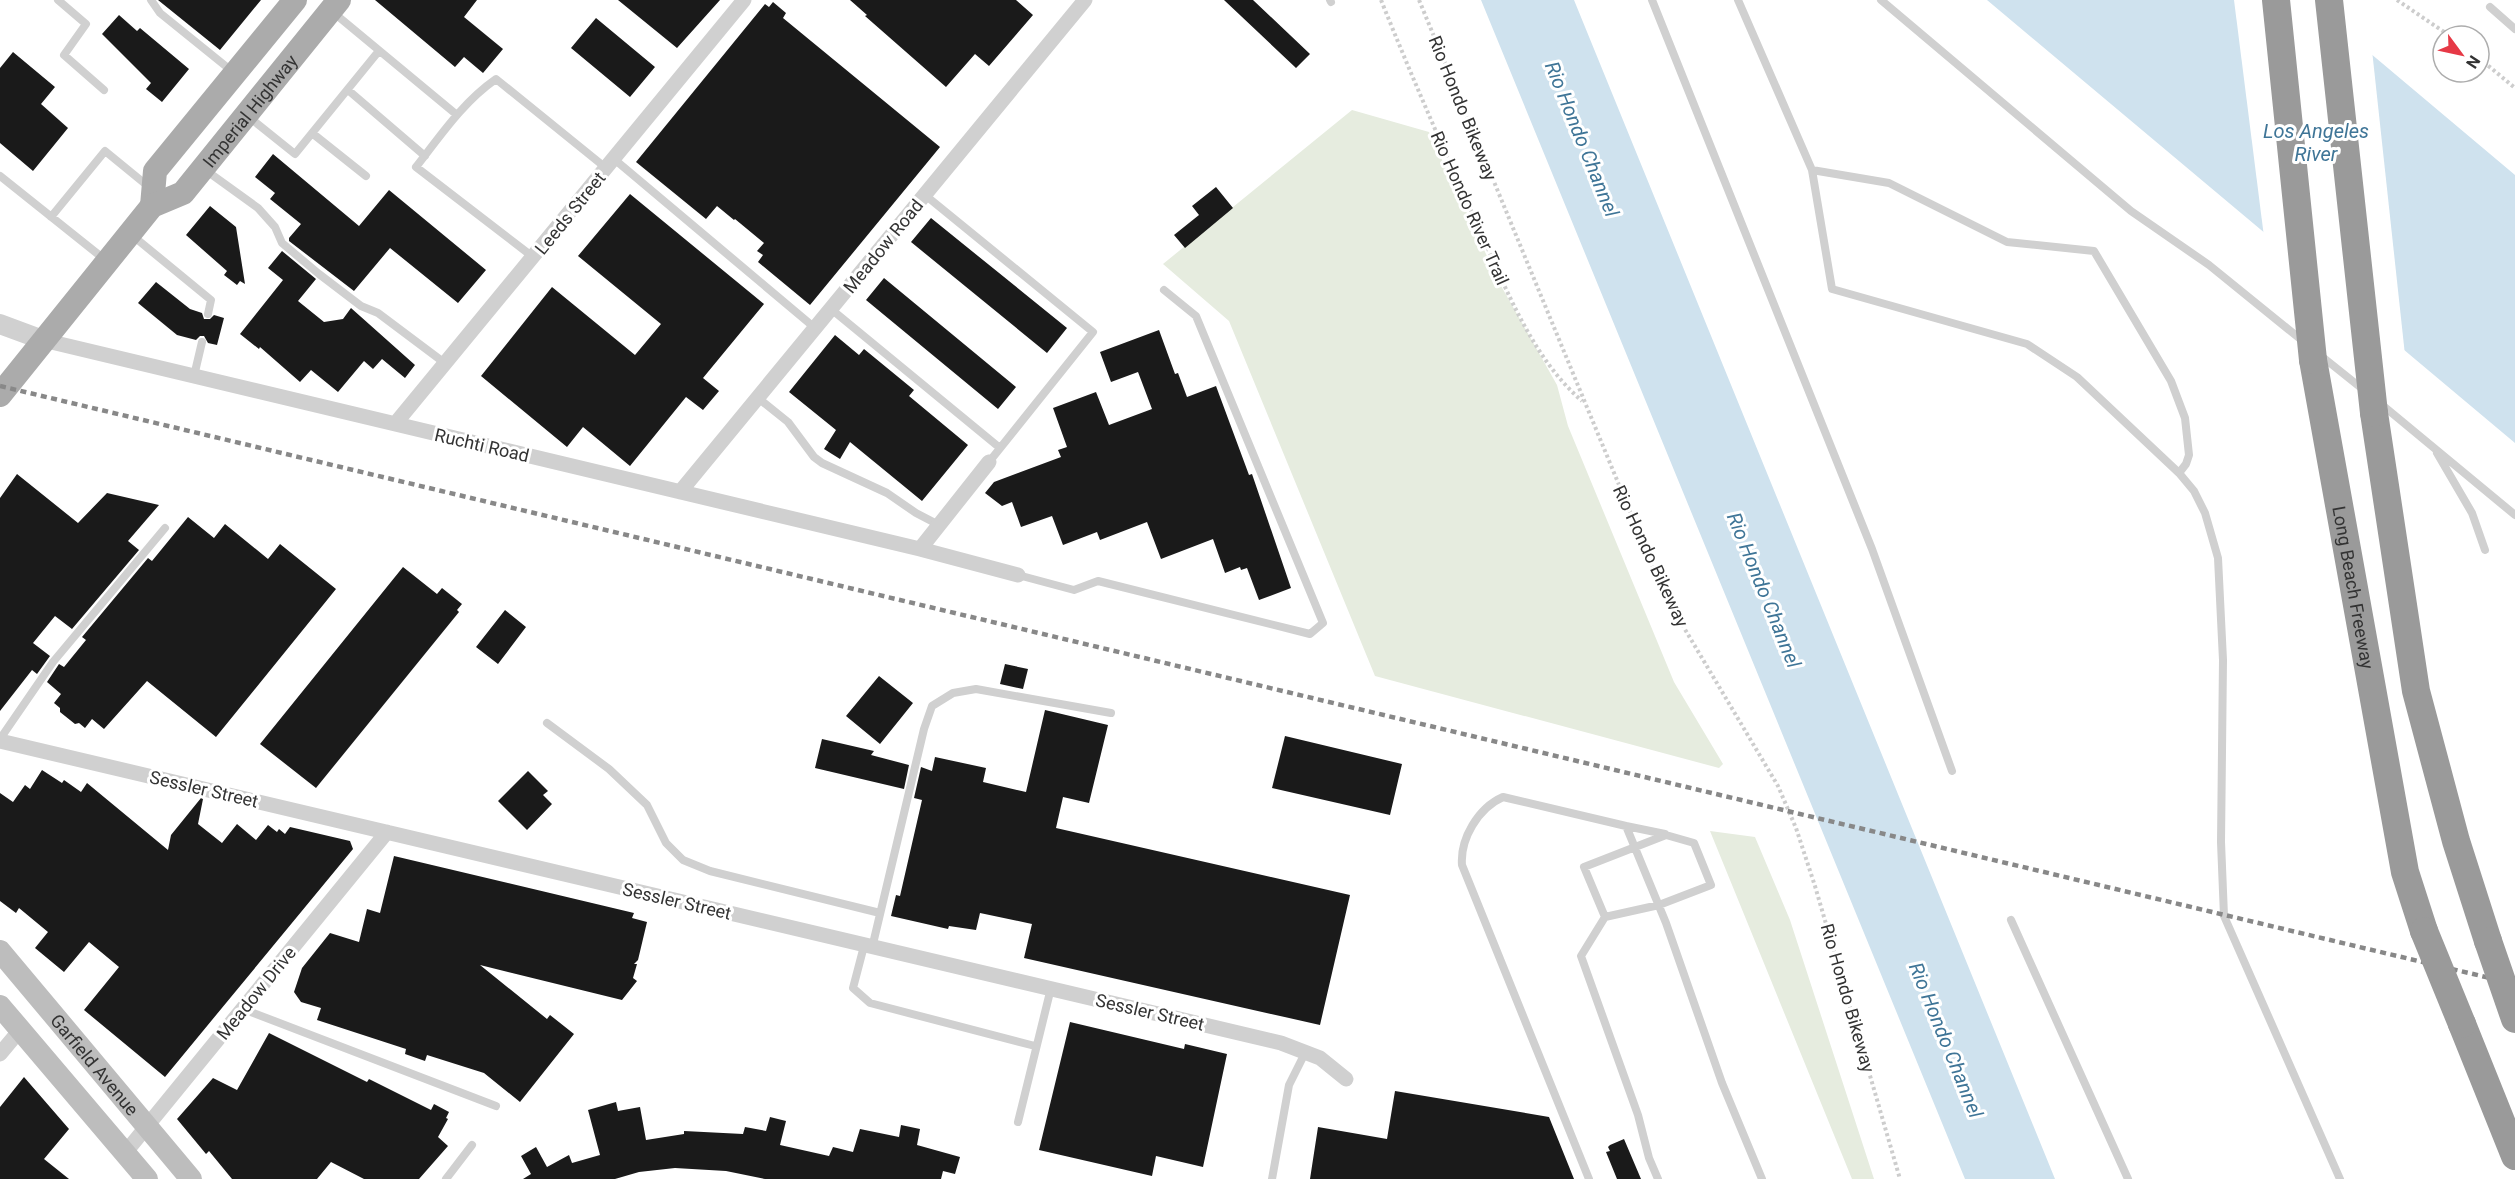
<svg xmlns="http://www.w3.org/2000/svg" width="2515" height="1179" viewBox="0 0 2515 1179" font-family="Roboto,sans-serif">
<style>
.green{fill:#e6ecdf}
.water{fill:#cfe2ee}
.pier{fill:#fff}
.building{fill:#1a1a1a}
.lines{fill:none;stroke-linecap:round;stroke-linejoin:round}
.path{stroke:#cdcdcd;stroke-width:4;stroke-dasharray:3 3;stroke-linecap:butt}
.service{stroke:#d0d0d0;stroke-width:8}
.minor{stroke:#d0d0d0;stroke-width:15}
.tertiary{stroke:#d0d0d0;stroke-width:20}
.secondary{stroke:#bdbdbd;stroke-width:22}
.primary{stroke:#ababab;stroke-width:24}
.motorway{stroke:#9a9a9a;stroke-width:28}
.rail{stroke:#888;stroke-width:4.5;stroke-dasharray:6 4.5;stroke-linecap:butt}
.motorway-bridge{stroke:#9a9a9a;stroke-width:28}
.labels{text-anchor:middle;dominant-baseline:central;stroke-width:6;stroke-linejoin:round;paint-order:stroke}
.street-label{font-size:18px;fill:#333;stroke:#fff}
.water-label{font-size:20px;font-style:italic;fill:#3f7597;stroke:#fff}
</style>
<rect width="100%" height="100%" fill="#fff"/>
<!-- green -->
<path class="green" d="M1352,110L1429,132L1500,284L1557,385L1568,426L1674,682L1723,764L1719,768L1375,676L1229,321L1163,264Z
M1710,831L1755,837L1790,920L1874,1179H1852Z"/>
<!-- water -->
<path class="water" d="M1481,0H1574L2055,1179H1965Z
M1987,0H2307L2515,175V443Z"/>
<!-- pier -->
<path class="pier" d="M2234,0H2312L2372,50L2405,355L2264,237Z"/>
<!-- building -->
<path class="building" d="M158,0H261L220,50Z
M375,0H477L464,17L503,49L483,73L464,57L455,67Z
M618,0H720L677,48Z
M850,0H1016L1033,15L989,66L975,54L946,87L865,16L867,15Z
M1224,0H1253L1310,54L1296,68Z
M773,2L786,13L783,18L940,147L810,305L758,262L763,255L757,251L764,243L735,219L734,220L717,206L706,219L636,162L765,4L769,7Z
M119,15L137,31L140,28L189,69L162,102L146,89L151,83L102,34Z
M596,18L655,67L630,97L571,48Z
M13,52L55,87L41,104L68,128L33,171L0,143V68Z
M273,154L359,226L389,190L486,270L458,303L390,248L354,291L289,241V238L301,224L270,199L275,193L255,177Z
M1216,187L1233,208L1185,248L1174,235L1199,215L1192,206Z
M630,194L764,304L703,378L719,391L703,410L686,397L630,466L583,427L567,447L481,376L552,287L635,355L661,324L578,256Z
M210,206L236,227L245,284L240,281L237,285L224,275L227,271L186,235Z
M931,218L1067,328L1047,353L911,242Z
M282,251L316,279L298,301L324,322L343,319L351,308L415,365L405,378L382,359L373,369L364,361L338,392L311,370L300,382L260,347L259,349L240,334L283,280L268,268Z
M884,278L1016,387L998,409L866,300Z
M156,282L190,309L202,313L204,319H210L214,315L224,318L217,345L208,343L204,336H200L196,340L177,335L138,303Z
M1159,330L1175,374L1178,373L1187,397L1216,386L1249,475L1252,474L1291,588L1259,600L1247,568L1241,570L1240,567L1225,573L1213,539L1161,559L1147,522L1100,540L1097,532L1063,545L1052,516L1021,527L1012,502L1002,506L985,493L994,482L1061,457L1058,450L1067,447L1053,408L1096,392L1109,425L1152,409L1138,372L1111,382L1100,352Z
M835,335L859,355L864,349L914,390L909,396L968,445L922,501L850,442L840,459L824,449L836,430L789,392Z
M17,474L78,523L107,493L159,505L128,541L139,550L72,629L55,616L33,643L50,656L37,674L32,670L0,711V498Z
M188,517L214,538L225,524L268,559L280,544L336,589L216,737L147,681L104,729L92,719L85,728L79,723L75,724L60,712V708L54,703L61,694L47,682L59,664L64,667L86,640L82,637L148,558L152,561Z
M403,567L437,594L442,588L462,604L457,610L459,612L316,788L260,744Z
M505,610L526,627L498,664L476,647Z
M1005,664L1028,669L1023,689L1000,684Z
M879,676L913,703L880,744L846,716Z
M1045,710L1108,725L1089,803L1063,797L1056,828L1350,895L1320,1025L1024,958L1032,924L980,913L976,930L949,926L948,929L891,916L896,895L900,896L922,800L914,798L921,767L932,771L935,757L986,768L983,782L1026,792Z
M1285,736L1402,764L1390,815L1272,788Z
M822,739L874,751L871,755L909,765L904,789L815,768Z
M42,770L62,783L64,780L81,792L87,783L168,850L171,835L201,798L203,799L198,824L222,843L237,824L256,840L268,825L277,832L279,829L285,834L290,827L350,841L353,849L165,1077L84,1010L119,967L89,942L64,972L35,948L48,932L19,908L16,913L0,901V793L13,802L25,785L30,789Z
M528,771L548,791L543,795L552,804L527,830L498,801Z
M394,856L634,913L632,918L647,922L638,960L634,964H637L633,978L637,981L622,1000L480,965L547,1019L550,1015L574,1034L520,1102L484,1073L427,1055L425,1061L405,1054L406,1049L317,1020L321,1008L301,1002L294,992L302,968L330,933L359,942L367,909L380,913Z
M1070,1022L1184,1049L1185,1044L1227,1054L1203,1167L1156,1156L1152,1176L1039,1150Z
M269,1033L367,1082L369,1079L431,1110L434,1104L449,1112L446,1118L448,1119L438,1137L448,1146L419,1179H364L331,1162L317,1179H232L209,1151L206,1154L177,1119L213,1078L237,1090Z
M24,1077L69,1129L44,1159L69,1179H0V1107Z
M1395,1091L1549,1117L1574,1179H1310L1318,1127L1387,1139Z
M616,1102L618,1111L640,1107L646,1140L684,1134V1131L743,1134L745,1127L766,1131L770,1117L786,1121L780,1145L829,1156L833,1147L853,1152L860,1129L899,1137L901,1125L920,1129L917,1145L960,1157L955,1174L943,1171L941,1179H765L726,1171L675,1168L639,1172L615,1179H523L531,1174L521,1156L536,1147L547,1167L569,1155L572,1163L600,1155L588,1110Z
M1624,1139L1641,1179H1617L1606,1152L1610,1151L1608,1147L1610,1145Z"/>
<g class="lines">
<!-- path -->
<path class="path" d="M1381,0C1411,75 1443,148 1476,222C1504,283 1530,356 1582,401
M1419,0L1664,594L1778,786L1796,828L1815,886L1900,1179
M2397,0L2450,36
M2479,58L2515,88"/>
<!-- service -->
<path class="service" d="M58,0L86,24L64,55L104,90
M151,0L160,13L233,72
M1330,0L1331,2
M1652,0L1872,549L1952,771
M1738,0L1812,170
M1881,0L2131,211L2209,265L2304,342
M2490,7L2515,29
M334,13L457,115
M348,90L425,156
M249,117L295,154L378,52
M312,133L366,176
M614,159L815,328
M204,169L258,208L275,227L282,243L319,274L361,306L378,313L446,364
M0,176L104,259
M925,195L1093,332L989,462
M51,217L105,151L149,187
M133,236L211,300L208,314
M533,257L416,167C441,135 463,102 496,79L606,168
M831,309L1000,448
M2320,355L2365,391
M194,376L202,342
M758,398L788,422L814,457L822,463L887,493L916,513L939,525
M2381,404L2515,515
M2437,453L2472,513L2485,550
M2179,473L2186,464L2189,455L2185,418L2171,381L2094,251L2007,242L1889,183L1812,170L1832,289L2027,344L2077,377L2179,473L2194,491L2205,513L2218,558L2223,660L2221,842L2224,916L2340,1179
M1018,575L1074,590L1098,581L1310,634L1323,623L1196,316L1164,290
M547,723L609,769L647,805L666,843L683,860L710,871L880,913
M0,739L53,662L165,528
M1626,826L1665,834
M1605,917L1584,867L1666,835L1694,843L1711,885L1659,905L1605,917L1581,956L1638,1115L1649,1158L1658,1179
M2011,920L2128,1179
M864,946L853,988L870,1003L1035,1046
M872,948L924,729L932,706L953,693L976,689L1111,713
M243,1009L496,1106
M1018,1122L1051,988
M446,1179L472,1145
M1272,1179L1289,1085L1306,1051
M1589,1179L1462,865C1460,839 1478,808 1503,797L1626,826L1666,923L1722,1083L1762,1179"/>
<!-- minor -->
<path class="minor" d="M43,340L920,549
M395,424L744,0
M989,462L920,549L1018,575
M680,492L1085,0
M0,741L1281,1043L1320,1058L1346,1079
M0,1054L20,1030
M125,1153L387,832"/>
<!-- tertiary -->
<path class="tertiary" d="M0,324L43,340"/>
<!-- secondary -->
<g class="secondary">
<path id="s1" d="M0,951L191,1179"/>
<path d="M0,1006L147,1179"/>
</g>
<!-- primary -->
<g class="primary">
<path d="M152,206L155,171L295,0"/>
<path id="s2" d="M0,395L152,206L183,193L339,0"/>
</g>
<!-- motorway -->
<g class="motorway">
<path id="s3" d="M2313,360L2405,872L2424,931"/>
<path d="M2374,413L2416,691L2456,841L2488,941"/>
<path d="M2462,1024L2515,1156"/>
</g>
<!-- rail -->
<path class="rail" d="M0,386L2515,984"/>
<!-- motorway-bridge -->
<path class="motorway-bridge" d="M2276,0L2313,360
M2329,0L2374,413
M2424,931L2462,1024
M2488,941L2515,1019"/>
</g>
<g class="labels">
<!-- street labels -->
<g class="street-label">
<text transform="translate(1463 108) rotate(68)">Rio Hondo Bikeway</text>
<text stroke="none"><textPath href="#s2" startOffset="382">Imperial Highway</textPath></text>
<text transform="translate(1470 208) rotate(66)">Rio Hondo River Trail</text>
<text transform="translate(570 213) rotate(-51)">Leeds Street</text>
<text transform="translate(883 246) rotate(-51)">Meadow Road</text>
<text transform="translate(482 445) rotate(13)">Ruchti Road</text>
<text transform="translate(1651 556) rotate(65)">Rio Hondo Bikeway</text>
<text stroke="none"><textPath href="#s3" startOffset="231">Long Beach Freeway</textPath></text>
<text transform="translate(204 789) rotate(13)">Sessler Street</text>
<text transform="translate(677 901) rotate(13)">Sessler Street</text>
<text transform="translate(256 993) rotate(-51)">Meadow Drive</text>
<text transform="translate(1848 998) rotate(74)">Rio Hondo Bikeway</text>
<text transform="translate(1150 1012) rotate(13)">Sessler Street</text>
<text stroke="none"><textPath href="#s1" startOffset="148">Garfield Avenue</textPath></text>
</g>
<!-- water labels -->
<g class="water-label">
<text x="2316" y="131">Los Angeles<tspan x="2316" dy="23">River</tspan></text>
<text transform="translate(1582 139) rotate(68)">Rio Hondo Channel</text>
<text transform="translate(1764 590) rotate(68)">Rio Hondo Channel</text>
<text transform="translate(1946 1040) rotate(68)">Rio Hondo Channel</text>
</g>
</g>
<!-- north arrow -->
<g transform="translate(2461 54) rotate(123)"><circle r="28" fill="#ffffff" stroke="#adadad" stroke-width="1.5"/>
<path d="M0-4.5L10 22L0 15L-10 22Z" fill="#e63946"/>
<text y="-9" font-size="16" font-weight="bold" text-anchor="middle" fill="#333333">N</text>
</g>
</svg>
